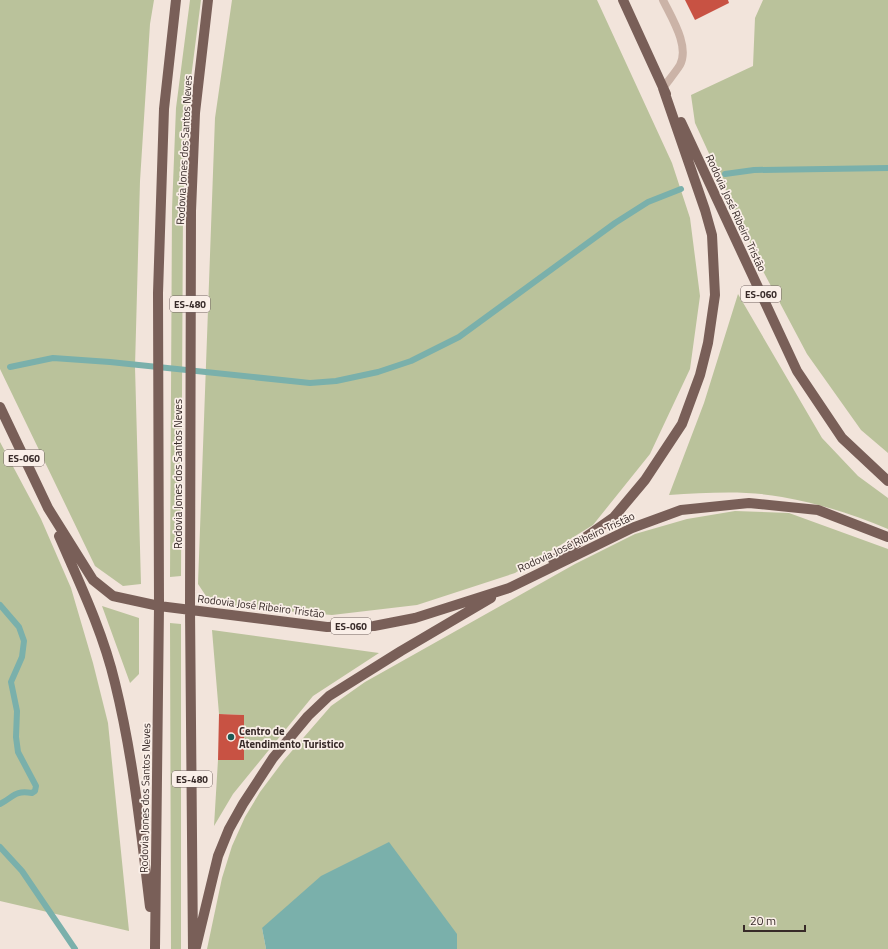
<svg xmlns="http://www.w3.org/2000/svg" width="888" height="949" viewBox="0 0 888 949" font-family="'Titillium Web',sans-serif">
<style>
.green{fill:#bac29b}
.water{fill:#7ab0ab}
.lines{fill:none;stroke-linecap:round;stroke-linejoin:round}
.stream{stroke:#7ab0ab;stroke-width:6}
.building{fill:#c85243}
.lane{stroke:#cbb3a7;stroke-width:8}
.primary{stroke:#795f58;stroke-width:10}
.poi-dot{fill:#1c5a55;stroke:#faefe8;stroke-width:1.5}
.labels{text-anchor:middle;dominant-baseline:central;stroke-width:3.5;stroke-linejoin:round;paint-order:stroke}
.shield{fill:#faefe8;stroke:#726562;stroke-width:1}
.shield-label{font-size:10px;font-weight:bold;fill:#372a28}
.street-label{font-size:11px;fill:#372a28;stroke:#faefe8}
.poi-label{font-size:11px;font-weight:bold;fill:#372a28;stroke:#faefe8;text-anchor:start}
</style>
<rect width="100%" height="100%" fill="#f2e4db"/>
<!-- green -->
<path class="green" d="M0,0H154L150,24L140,181L135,367L141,584L123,586L95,566L0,369Z
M190,0H201L187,109L183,210L181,576L170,577L172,209L176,108Z
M232,0H597L672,163L690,218L700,296L690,369L650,454L593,525L515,573L417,605L332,615L212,605L198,584L215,118Z
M763,0H888V453L861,430L807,354L763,271L695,123L691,95L753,66L755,18Z
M738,294L822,438L858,476L888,498V529C853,514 820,504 782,497C745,490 706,493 669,495L704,403Z
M0,442L41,519L71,588L93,663L108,723L129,931L0,901Z
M735,511L789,513L888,549V949H457V934L262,928L266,949H207L222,878L232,846L245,817L260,792L284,760L331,706L365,682L575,564L635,534L687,519Z
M102,606L139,618V674L130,683Z
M170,623L181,624V949H171Z
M212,630L379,653L313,696L233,794L214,826L218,760H244V715L219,714Z"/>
<!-- water -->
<path class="water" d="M389,842L457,934V949H266L262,928L321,876Z"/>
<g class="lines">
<!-- stream -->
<path class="stream" d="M725,174L754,170L888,168
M10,367L53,358L110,362L310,383L336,381L378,372L411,361L459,337L615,223L648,202L681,189
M0,605L19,627L24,641L22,657L11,682L17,711L16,737L18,752L36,786L35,791L32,793C14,790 14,797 0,804
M0,847L22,871L75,949"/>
</g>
<!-- building -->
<path class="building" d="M685,0H728L729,3L695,20Z
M219,714L244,715V760H218Z"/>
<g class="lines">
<!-- lane -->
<path class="lane" d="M663,88C668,81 675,73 680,65C690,46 671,17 663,0"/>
<!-- primary -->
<path class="primary" d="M623,0L666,94
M681,122L797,371L842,438L888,481
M0,407L48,508L93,580L113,596L159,606L327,627L374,626L415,618L509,588L632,528L681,510L749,503L818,510L888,537
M59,536C80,584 103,632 115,683C133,756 141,832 150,907
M553,560L614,517L645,480L682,424L700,375L708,343L715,295L712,235L705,210L663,88
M196,947L218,856L229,829L243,804L273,758L308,716L329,696L401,651L491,598
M155,949L159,606L158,293L164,109L176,0
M193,949L190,609L191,211L195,113L208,0"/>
</g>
<!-- markers -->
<circle class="poi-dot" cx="231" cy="737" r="4"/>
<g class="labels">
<!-- shield labels -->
<g class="shield">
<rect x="741" y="286" width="40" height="16" rx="3"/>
<rect x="170" y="296" width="40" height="16" rx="3"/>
<rect x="4" y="450" width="40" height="16" rx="3"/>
<rect x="331" y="618" width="40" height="16" rx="3"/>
<rect x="172" y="771" width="40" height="16" rx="3"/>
</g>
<g class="shield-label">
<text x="761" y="294">ES-060</text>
<text x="190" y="304">ES-480</text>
<text x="24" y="458">ES-060</text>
<text x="351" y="626">ES-060</text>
<text x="192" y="779">ES-480</text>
</g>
<!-- street labels -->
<g class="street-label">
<text transform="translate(184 150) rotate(-87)">Rodovia Jones dos Santos Neves</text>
<text transform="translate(736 213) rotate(65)">Rodovia José Ribeiro Tristão</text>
<text transform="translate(178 474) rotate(-90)">Rodovia Jones dos Santos Neves</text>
<text transform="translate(576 542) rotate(-25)">Rodovia José Ribeiro Tristão</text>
<text transform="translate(261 606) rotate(7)">Rodovia José Ribeiro Tristão</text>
<text transform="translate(145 798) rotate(-89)">Rodovia Jones dos Santos Neves</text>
</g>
<!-- poi labels -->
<g class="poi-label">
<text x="239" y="731">Centro de<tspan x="239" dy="13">Atendimento Turistico</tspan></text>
</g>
</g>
<!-- scale -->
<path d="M744 925v6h61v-6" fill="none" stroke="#372a28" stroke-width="2"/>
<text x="750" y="925" font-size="12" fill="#372a28" stroke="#faefe8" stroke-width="3" paint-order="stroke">20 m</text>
</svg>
